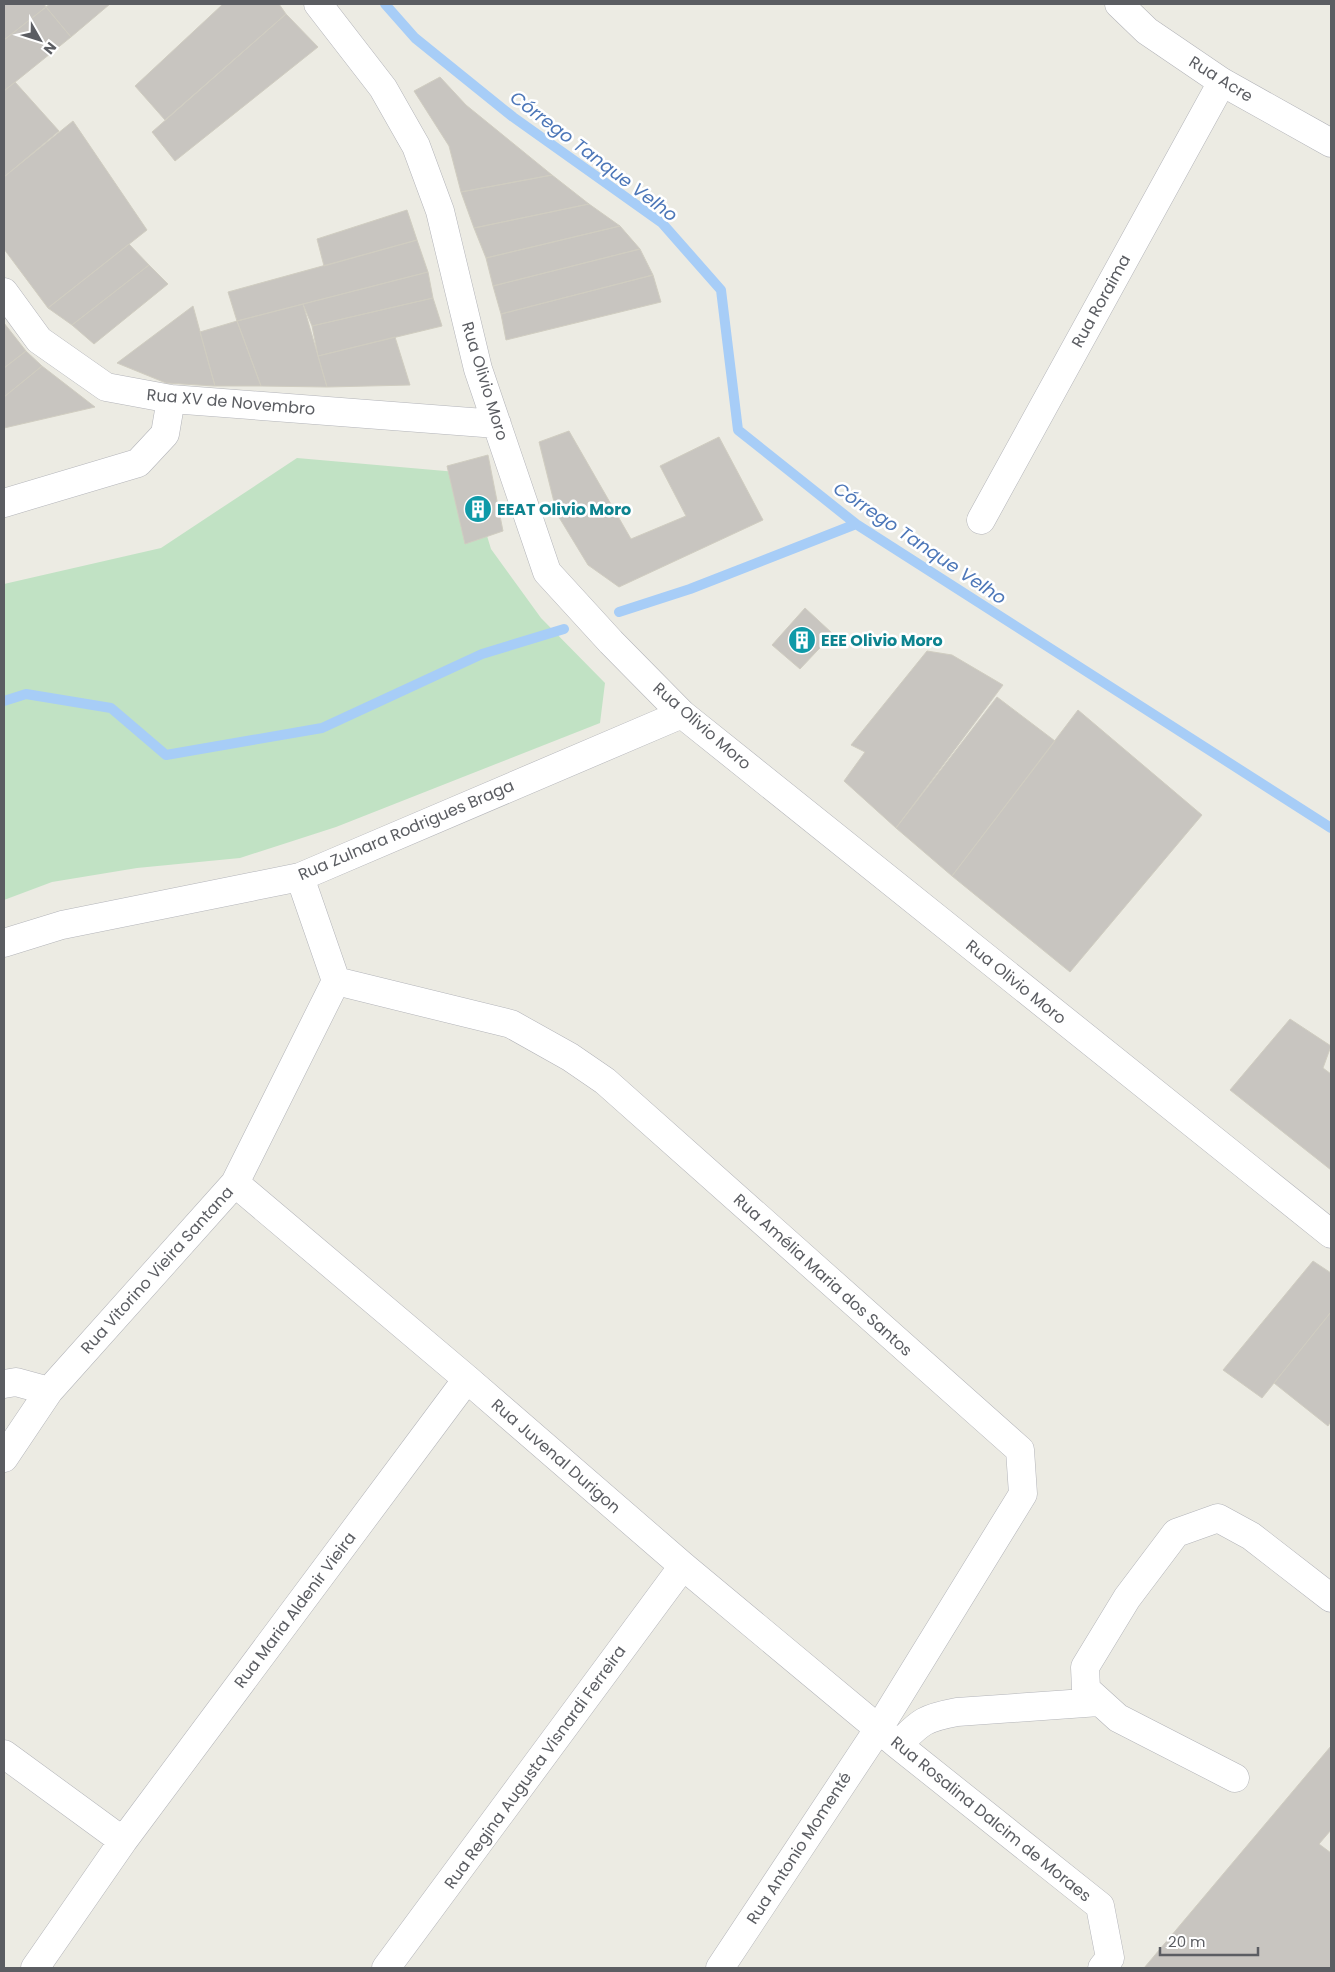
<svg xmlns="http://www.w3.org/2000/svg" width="1335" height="1972" viewBox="0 0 1335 1972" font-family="Poppins,sans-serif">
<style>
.green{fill:#c1e2c4}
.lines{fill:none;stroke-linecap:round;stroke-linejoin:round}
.stream{stroke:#a7cdf7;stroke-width:10}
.building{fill:#c8c5c0;stroke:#d0cdc1}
.minor-casing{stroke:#b3b4b9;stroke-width:29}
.minor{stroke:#fff;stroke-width:28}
.labels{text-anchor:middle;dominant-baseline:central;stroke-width:5;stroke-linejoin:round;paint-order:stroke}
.street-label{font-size:16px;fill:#5b5d62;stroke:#fff}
.culture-label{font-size:16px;font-weight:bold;fill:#0d838f;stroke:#fff;text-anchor:start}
.water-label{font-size:18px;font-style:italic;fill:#4d77b8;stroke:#fff}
</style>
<rect width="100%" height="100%" fill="#ecebe3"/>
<!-- green -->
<path class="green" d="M297,458L468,473L491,549L541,618L605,683L600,723L336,827L240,858L137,868L52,882L4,900V584L161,548Z"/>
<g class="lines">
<!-- stream -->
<path class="stream" d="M385,4L415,38L513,117L662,223L721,290L738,430L856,524L1331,828
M619,612L690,589L856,524
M4,701L26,694L111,708L166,755L322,728L482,654L564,629"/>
</g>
<!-- building -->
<path class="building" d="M4,4H44L46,7L4,40Z
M50,4H110L71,37L46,7Z
M223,4H279L286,14L165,120L135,86Z
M46,7L71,37L4,91V40Z
M286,14L318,47L175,161L152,132Z
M440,77L466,105L552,175L461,192L449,146L414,91Z
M15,82L59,131L4,177V91Z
M73,121L147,230L48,308L4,249V177Z
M552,175L589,204L474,228L461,192Z
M589,204L620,226L486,258L474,228Z
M407,210L417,240L324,266L317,239Z
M620,226L640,249L493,286L486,258Z
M417,240L428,272L237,321L228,292Z
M129,244L149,265L72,325L48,308Z
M640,249L653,275L501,314L493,286Z
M149,265L168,284L94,344L72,325Z
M428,272L433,298L312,326L303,304Z
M653,275L661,302L506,340L501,314Z
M433,298L442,326L318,356L312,326Z
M303,304L327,387L261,386L237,321Z
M193,306L215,386L166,383L117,363Z
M237,321L261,386H215L200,332Z
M4,323L26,351L4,368Z
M395,337L410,385L327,387L318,356Z
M26,351L42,366L4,397V368Z
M42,366L95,407L4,428V397Z
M569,431L631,539L686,516L660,466L719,437L763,520L619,587L588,565L557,514L539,442Z
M488,455L503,531L465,544L447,466Z
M805,608L833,634L800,669L772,645Z
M927,651L952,655L1003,685L896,828L844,781L865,752L851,745Z
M997,697L1055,741L952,876L896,828Z
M1078,710L1202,815L1070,972L952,876Z
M1290,1019L1331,1046L1323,1068L1331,1074V1170L1230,1090Z
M1313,1261L1331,1273V1312L1262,1398L1223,1370Z
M1331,1312V1421L1328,1426L1274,1383Z
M1331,1746V1830L1319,1844L1331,1853V1968H1144Z"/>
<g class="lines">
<!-- minor casing -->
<g class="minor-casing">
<path id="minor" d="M318,4L383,88L416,146L440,211L478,369L547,572L611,642L682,714L1331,1234
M1119,4L1147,31L1222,82L1331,143
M4,292L39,340L106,387L171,399L497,424
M4,503L138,463L165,434L171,399
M981,520L1222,82
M4,943L62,925L300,877L682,714
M336,981L511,1024L570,1057L605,1081L1020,1450L1023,1494L879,1728L720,1968
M235,1183L467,1379L683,1566L898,1745L1100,1906L1110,1958L1102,1968
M4,1384L16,1382L49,1391
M4,1458L49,1391L235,1183L336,981L300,877
M898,1745C921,1721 925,1718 957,1712L1099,1702
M4,1754L123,1841
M1235,1778L1118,1718L1086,1689L1085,1667L1127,1598L1176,1533L1218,1518L1251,1536L1331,1598
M35,1968L123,1841L467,1379
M386,1968L683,1566"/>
</g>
<!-- minor -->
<use href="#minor" class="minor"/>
</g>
<!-- icons -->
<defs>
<g id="building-disc" transform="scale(1.4375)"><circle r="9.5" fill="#0f9aa8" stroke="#fff"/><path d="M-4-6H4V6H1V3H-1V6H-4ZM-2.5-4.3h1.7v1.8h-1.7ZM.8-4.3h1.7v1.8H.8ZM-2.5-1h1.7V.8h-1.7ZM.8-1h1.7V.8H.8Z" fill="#fff"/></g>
</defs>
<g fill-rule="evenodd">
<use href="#building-disc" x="478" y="509"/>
<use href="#building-disc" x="802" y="640"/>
</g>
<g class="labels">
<!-- street labels -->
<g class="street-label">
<text transform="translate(1221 79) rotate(32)">Rua Acre</text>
<text transform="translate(1101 301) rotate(-61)">Rua Roraima</text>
<text transform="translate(485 381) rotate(73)">Rua Olivio Moro</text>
<text transform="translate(231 402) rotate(5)">Rua XV de Novembro</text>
<text transform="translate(702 726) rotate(41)">Rua Olivio Moro</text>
<text transform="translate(406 830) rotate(-23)">Rua Zulnara Rodrigues Braga</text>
<text transform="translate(1016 982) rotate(39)">Rua Olivio Moro</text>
<text transform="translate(157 1270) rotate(-48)">Rua Vitorino Vieira Santana</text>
<text transform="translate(823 1275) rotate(42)">Rua Amélia Maria dos Santos</text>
<text transform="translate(556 1456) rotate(41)">Rua Juvenal Durigon</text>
<text transform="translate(295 1610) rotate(-53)">Rua Maria Aldenir Vieira</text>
<text transform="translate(535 1767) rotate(-54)">Rua Regina Augusta Visnardi Ferreira</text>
<text transform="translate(991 1819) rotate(39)">Rua Rosalina Dalcim de Moraes</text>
<text transform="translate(799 1848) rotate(-57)">Rua Antonio Momenté</text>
</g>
<!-- culture labels -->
<g class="culture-label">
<text x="497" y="509">EEAT Olivio Moro</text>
<text x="821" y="640">EEE Olivio Moro</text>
</g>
<!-- water labels -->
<g class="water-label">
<text transform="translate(594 156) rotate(37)">Córrego Tanque Velho</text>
<text transform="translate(920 543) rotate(34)">Córrego Tanque Velho</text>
</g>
</g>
<!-- border -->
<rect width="1335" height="1972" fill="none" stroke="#5b5d62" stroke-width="10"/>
<!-- north arrow -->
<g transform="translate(40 40) rotate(129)" stroke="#ffffff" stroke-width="4" paint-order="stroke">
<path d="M0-4L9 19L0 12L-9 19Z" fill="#5b5d62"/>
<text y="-8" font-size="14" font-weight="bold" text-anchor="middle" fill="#5b5d62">N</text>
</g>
<!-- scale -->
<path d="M1160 1947v8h98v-8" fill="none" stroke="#5b5d62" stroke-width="2.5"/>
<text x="1168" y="1947" font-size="15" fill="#5b5d62" stroke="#ffffff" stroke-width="4" paint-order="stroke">20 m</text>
</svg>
